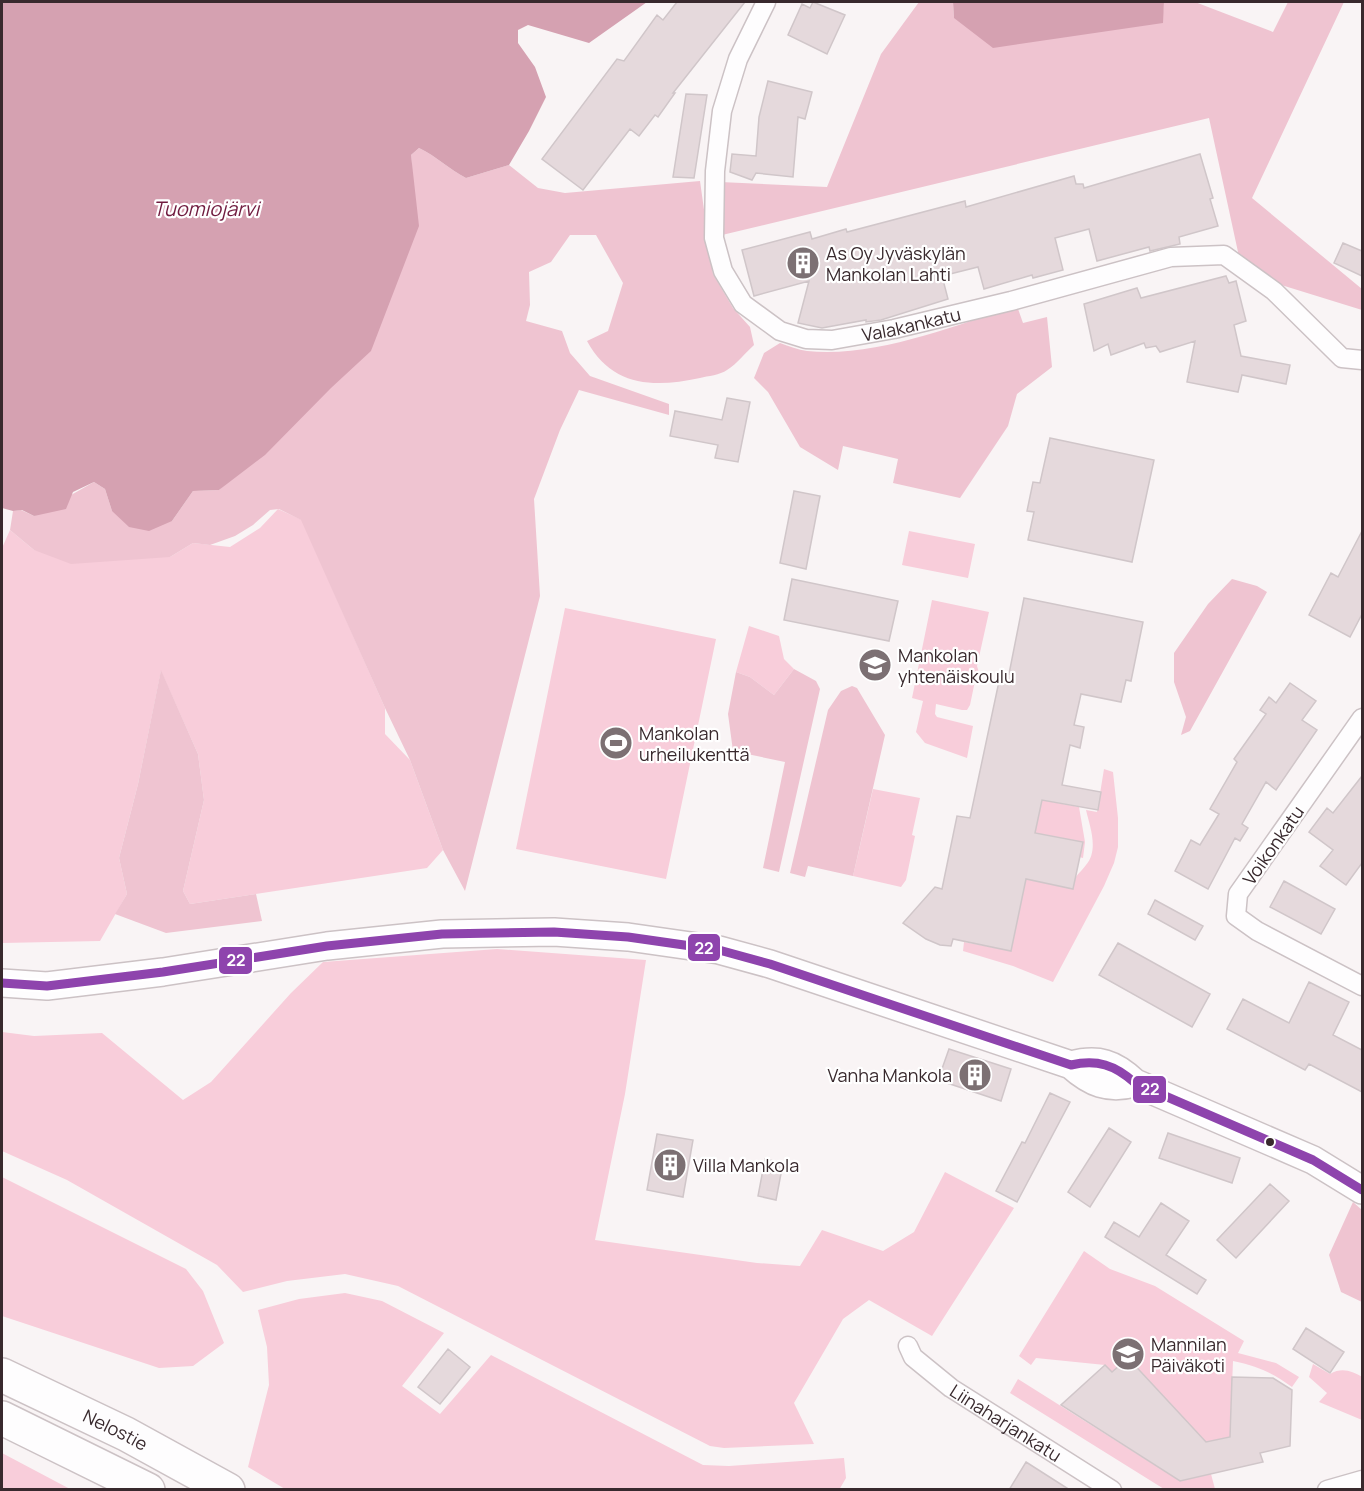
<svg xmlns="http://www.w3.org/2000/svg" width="1364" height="1491" viewBox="0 0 1364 1491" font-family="Manrope,sans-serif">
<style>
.green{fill:#f8cdda}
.forest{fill:#efc4d1}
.water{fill:#d5a1b1}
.building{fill:#e5d9dc;stroke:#d0c6c9;stroke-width:1.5}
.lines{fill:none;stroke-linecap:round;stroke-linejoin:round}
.street-casing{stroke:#ccc2c5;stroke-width:21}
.secondary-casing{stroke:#ccc2c5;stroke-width:30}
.highway-casing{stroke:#ccc2c5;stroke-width:36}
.street{stroke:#fefdfe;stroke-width:18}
.secondary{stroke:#fefdfe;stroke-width:27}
.highway{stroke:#fefdfe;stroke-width:33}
.bus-1-casing{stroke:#fff;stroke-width:14}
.bus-1{stroke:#8e44ad;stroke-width:9}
.bus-dot{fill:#38292d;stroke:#fff;stroke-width:2}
.labels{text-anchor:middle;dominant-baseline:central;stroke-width:4.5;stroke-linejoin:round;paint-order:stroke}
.poi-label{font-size:18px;fill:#38292d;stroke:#fff;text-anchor:start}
.street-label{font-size:18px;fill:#38292d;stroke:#fff}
.water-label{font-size:20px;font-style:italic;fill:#701b3f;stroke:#fff}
.line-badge{stroke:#fff;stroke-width:2}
.badge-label{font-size:16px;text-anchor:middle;font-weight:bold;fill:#fff}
</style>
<rect width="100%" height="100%" fill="#f9f4f5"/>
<!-- green -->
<path class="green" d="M278,509L302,520L385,708V734L410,760L443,850L427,868L190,904L183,891L204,800L198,754L161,671L138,784L119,858L127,894L100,941L2,943V548L10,530L34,550L170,557L193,543L230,547L260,528Z
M909,531L975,544L968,578L902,565Z
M932,600L989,612L977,666L981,679L975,681L970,705L967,710H962L936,704L935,714L937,717L973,726L967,758L925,743L916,732L923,701L912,698Z
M565,608L716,639L666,879L516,849Z
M749,626L779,636L784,659L794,669L774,695L750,677L736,672Z
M1104,769L1113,772L1118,818V847L1114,863L1104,886L1053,982L1013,966L963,951L964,942L1011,951L1026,879L1073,889C1076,872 1077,877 1086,865C1099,850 1090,827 1086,810L1097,812Z
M873,789L920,798L912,835L915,836L906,880L901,887L853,876Z
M1042,800L1079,807L1085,842L1083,858L1079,857L1083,842L1035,833Z
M497,949L646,960L625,1094L595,1240L757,1263L800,1266L822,1230L883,1251L914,1232L945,1172L1014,1208L932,1336L869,1300L843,1319L794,1403L814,1444L724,1448L710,1446L398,1286L345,1274L287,1281L243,1292L217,1265L67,1180L2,1151V1032L34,1036L102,1033L183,1100L211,1082L291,993L323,962Z
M2,1177L186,1269L203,1291L224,1343L193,1366L159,1368L2,1316Z
M1084,1251L1110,1269L1155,1286L1244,1341L1238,1353L1276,1363L1299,1377L1292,1387C1271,1372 1257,1366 1233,1361L1230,1437L1206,1442L1128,1358L1112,1372L1105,1365L1036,1358L1031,1365L1019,1356Z
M345,1293L382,1301L444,1333L402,1386L440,1414L491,1355L703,1465L729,1466L844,1458L846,1478L839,1490L285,1489L248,1467L269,1385L267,1347L258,1310L299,1299Z
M1313,1364L1330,1374C1342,1367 1352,1371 1362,1377V1420L1319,1402L1327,1393L1309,1377Z
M1018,1379L1180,1481L1211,1474L1215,1489H1164L1010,1393Z
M2,1453L70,1489H71H2Z"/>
<!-- forest -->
<path class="forest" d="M919,2H953L954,18L1162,23L1164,2H1195L1273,32L1288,2H1344L1252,198L1362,289V310L1233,270L1238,252L1209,118L722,235L720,182L827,187L881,54Z
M419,148C436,156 449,169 466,178L509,165L538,188L565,193L700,181L713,274L733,308L750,327L754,345C745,353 737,364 727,370C720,375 708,376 700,378C654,388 612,387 587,341L608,331L623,283L596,235H570L551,262L529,272L530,305L526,321L562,331L570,353L590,376L669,404V415L579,390L560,430L534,499L540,596L465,891L443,850L410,760L385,708L301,520L279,509L270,510L253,525L235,536L210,545L193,543L170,557L71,564L34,550L10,530L13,511L21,510L34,516L94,482L105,489L112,511L172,521L193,491L219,490L371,350L412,173L411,155Z
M1017,306L1023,323L1047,317L1052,367L1017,394L1008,426L960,498L893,483L898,459L843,446L838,470L800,447L768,392L754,378L764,353L780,343C789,346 798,350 807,351C876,358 952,326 1017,306Z
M1232,579L1257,586L1267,592L1190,731L1181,735L1186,717L1174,682V653L1208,604Z
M794,669L816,681L820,689L779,872L763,868L785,762L733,751L728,714L736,672L750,677L774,695Z
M161,670L198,754L204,800L183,891L190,904L256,894L262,921L166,933L115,914L127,894L119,858L138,784Z
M852,686L857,688L885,735L853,876L808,866L805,877L790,873L828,710L841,691Z
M1353,1202L1362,1210V1302L1341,1292L1329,1255Z"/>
<!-- water -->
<path class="water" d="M2,2H647L589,43L528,25L518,30V43L535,67L546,97L529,131L509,165L466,178C449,169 436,156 419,148L411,155L419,226L371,351L331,388L265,455L219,490L193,491L172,521L149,531L129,527L112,511L105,489L94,482L73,492L66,509L34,516L22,510L13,511L2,508Z
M953,2H1164L1163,23L993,48L954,18Z"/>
<!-- building -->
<path class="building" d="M677,2H745L673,93H675L658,117L655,115L639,136L630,129L583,190L542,159L617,59L624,61L657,15L663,20Z
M813,2L845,15L827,54L788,35L802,4L810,8Z
M768,81L812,92L805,119L798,117L793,177L756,173L752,180L730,172L732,154L756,156L759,117Z
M686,94L707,95L694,178L673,177Z
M1200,154L1213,198L1210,199L1218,226L1179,237L1180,244L1150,251L1149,247L1097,261L1089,229L1055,238L1063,270L1033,278L1032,275L984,289L978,267L942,276L948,299L881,320L866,322V320L822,328L798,323L809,281L754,296L742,250L810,232L812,239L846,229L847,232L965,201L966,207L1074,176L1076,184H1083L1084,188Z
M1343,243L1362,251V276L1334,263Z
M1226,276L1229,283L1236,281L1246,321L1234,325L1241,356L1290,365L1286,384L1242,375L1238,392L1187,382L1195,341L1160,352L1156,346L1146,348L1144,343L1111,355L1108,344L1094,351L1084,304L1137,288L1141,298Z
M727,398L750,402L738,462L715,458L718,445L670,436L675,411L722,420Z
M1050,438L1154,460L1132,562L1028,540L1034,512L1027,511L1033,482L1040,483Z
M794,491L820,496L806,569L780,563Z
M1362,531V614L1350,637L1309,615L1331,573L1338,577Z
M792,579L898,601L889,641L784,620Z
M1024,598L1143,622L1131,681L1126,680L1121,702L1081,694L1074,725L1084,727L1080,748L1070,745L1062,785L1101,792L1098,810L1042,800L1035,833L1083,842L1073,889L1026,879L1011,951L953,939L951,946L940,945L926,939L903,923L935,887L942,889L957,816L970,818L1001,672L1009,674Z
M1290,683L1316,701L1302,720L1317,730L1276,790L1266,782L1242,824L1248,828L1240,841L1235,838L1208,889L1175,871L1191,840L1200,845L1219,814L1210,809L1237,762L1234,759L1266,714L1260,710L1269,697L1276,703Z
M1362,776V863L1346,885L1320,866L1333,850L1309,832L1327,808L1333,813Z
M1284,881L1335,909L1321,934L1270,907Z
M1155,900L1203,926L1195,940L1148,914Z
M1118,943L1210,994L1192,1027L1099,975Z
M1309,982L1349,1002L1333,1035L1362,1050V1092L1309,1064L1305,1070L1227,1029L1243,999L1289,1023Z
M949,1049L1011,1069L1001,1101L938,1080Z
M1050,1093L1070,1102L1017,1202L996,1191L1022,1142L1025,1143Z
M1109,1128L1131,1142L1090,1207L1068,1192Z
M1168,1133L1240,1158L1232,1183L1159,1158Z
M657,1134L693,1140L683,1197L647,1190Z
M765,1159L783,1163L776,1200L758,1196Z
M1270,1184L1289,1201L1236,1258L1217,1240Z
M1161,1203L1189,1221L1166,1255L1206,1280L1197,1294L1105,1237L1114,1222L1139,1237Z
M1306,1328L1344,1352L1330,1373L1293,1349Z
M448,1349L470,1367L440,1404L418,1387Z
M1128,1358L1206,1442L1230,1437L1232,1377L1273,1378L1292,1390L1290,1446L1260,1453L1263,1462L1180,1481L1061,1405L1105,1365L1112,1372Z
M1026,1462L1070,1490H1009Z"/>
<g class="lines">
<!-- street casing -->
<g class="street-casing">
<g id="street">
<path id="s1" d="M766,2L738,59L722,111L715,171L714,238L723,271L743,304L780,331L806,339L832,340L894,329L1011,301L1171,257L1224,255L1274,291L1342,358L1362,360"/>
<path d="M1362,718L1238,894L1236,916L1257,931L1362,986"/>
<path id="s2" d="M908,1346L913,1357L951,1388L1112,1490"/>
<path d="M1327,1490L1362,1480"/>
</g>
</g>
<!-- secondary casing -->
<g class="secondary-casing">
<path id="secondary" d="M2,983L47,986L163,972L327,946L442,934L554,932L628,937L719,950L770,964L1071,1065C1091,1083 1108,1090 1135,1083
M1071,1065C1098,1058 1114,1063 1135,1083L1313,1160L1362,1190"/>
</g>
<!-- highway casing -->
<g class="highway-casing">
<g id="highway">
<path id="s3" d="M2,1375L126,1434L228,1490"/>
<path d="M2,1418L148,1490"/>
</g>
</g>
<!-- street -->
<use href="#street" class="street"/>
<!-- secondary -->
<use href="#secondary" class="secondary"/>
<!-- highway -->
<use href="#highway" class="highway"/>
<!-- bus-1 casing -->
<g class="bus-1-casing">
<path id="bus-1" d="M2,983L47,986L163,972L327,946L442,934L554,932L628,937L719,950L770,964L1071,1065C1097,1059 1115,1065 1135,1083L1313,1160L1362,1190"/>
</g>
<!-- bus-1 -->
<use href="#bus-1" class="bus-1"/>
</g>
<!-- icons -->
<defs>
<g id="building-disc" transform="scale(1.725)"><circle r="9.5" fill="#7c7073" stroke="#fff"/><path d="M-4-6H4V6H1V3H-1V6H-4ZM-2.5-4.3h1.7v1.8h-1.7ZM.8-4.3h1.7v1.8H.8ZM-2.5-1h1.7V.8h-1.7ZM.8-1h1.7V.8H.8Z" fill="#fff"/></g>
<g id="school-disc" transform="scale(1.725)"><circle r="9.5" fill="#7c7073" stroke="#fff"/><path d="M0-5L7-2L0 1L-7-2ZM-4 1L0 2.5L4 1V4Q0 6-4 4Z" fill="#fff"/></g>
<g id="stadium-disc" transform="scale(1.725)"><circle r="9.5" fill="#7c7073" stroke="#fff"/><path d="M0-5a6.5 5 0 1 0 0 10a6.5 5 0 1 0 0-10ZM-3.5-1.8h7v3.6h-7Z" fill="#fff"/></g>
</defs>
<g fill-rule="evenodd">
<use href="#building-disc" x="803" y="263"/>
<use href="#school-disc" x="875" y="665"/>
<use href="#stadium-disc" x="616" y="743"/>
<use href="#building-disc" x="975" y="1075"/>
<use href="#building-disc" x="670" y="1165"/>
<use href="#school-disc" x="1128" y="1354"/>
</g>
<!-- markers -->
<circle class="bus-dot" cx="1270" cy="1142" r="5"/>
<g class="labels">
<!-- poi labels -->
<g class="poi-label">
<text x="826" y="253">As Oy Jyväskylän<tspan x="826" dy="21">Mankolan Lahti</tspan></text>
<text x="898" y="655">Mankolan<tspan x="898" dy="21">yhtenäiskoulu</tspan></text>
<text x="639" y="733">Mankolan<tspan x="639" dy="21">urheilukenttä</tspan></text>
<text x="952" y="1075" text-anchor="end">Vanha Mankola</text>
<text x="693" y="1165">Villa Mankola</text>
<text x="1151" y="1344">Mannilan<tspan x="1151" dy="21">Päiväkoti</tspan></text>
</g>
<!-- street labels -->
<g class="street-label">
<text stroke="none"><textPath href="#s1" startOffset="498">Valakankatu</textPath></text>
<text transform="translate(1273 845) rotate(-55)">Voikonkatu</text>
<text stroke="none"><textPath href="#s2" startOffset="126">Liinaharjankatu</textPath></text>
<text stroke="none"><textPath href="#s3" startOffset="126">Nelostie</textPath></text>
</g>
<!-- water labels -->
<g class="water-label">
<text x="206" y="208">Tuomiojärvi</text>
</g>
</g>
<g class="line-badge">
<rect x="687" y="933" width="34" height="29" rx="6" fill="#8e44ad"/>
<rect x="218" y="946" width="35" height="29" rx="6" fill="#8e44ad"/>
<rect x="1132" y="1075" width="35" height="29" rx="6" fill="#8e44ad"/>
</g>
<g class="badge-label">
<text x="704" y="954">22</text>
<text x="236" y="966">22</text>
<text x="1150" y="1095">22</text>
</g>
<!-- border -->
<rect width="1364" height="1491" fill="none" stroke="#38292d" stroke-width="6"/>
</svg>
